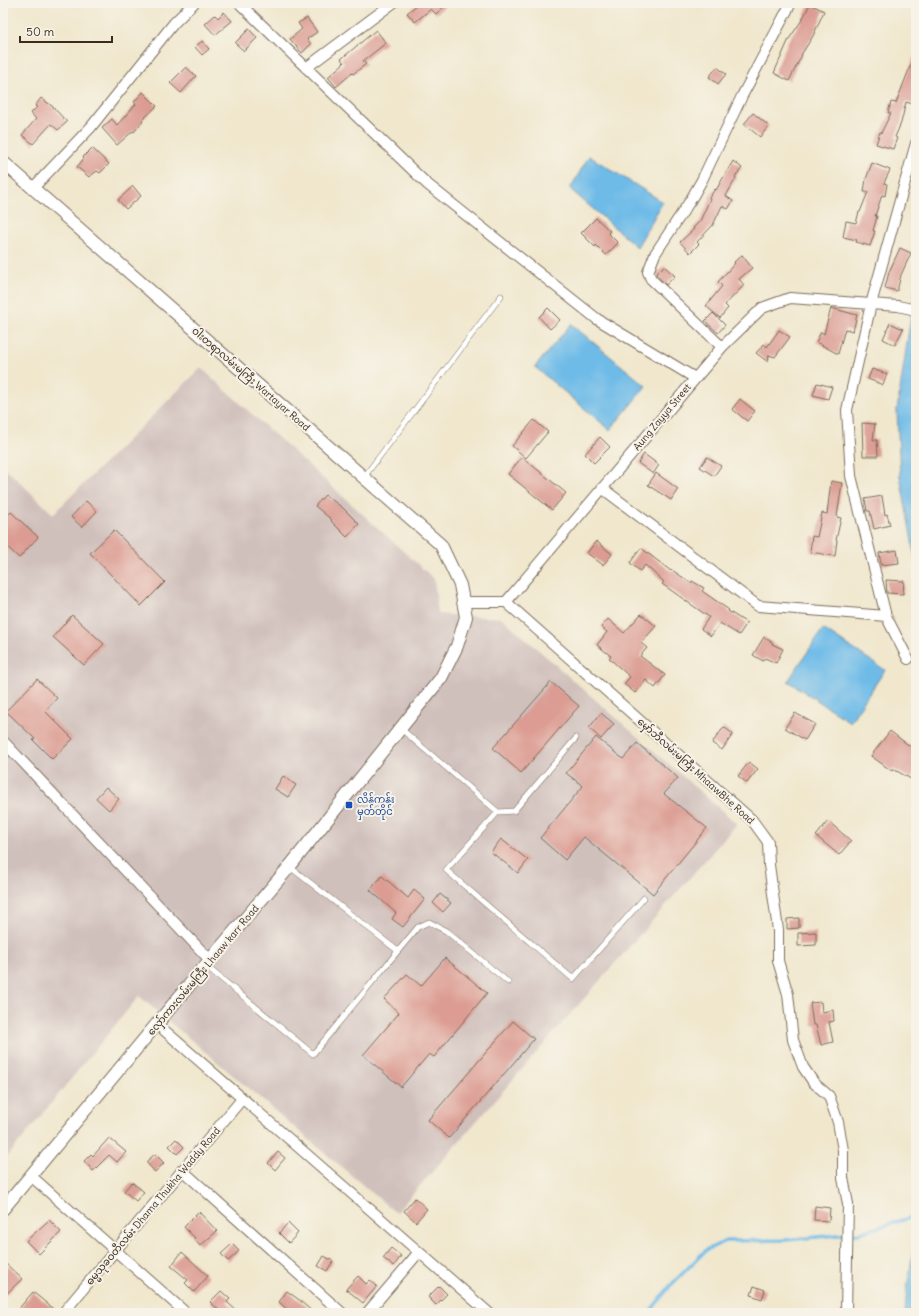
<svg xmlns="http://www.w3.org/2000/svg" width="919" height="1316" viewBox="0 0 919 1316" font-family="Delius,'Noto Sans Myanmar',sans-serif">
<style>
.industrial{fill:#d0c0bc}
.water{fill:#6ebbe8;stroke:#547283}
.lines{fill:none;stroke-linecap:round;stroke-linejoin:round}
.stream{stroke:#6ebbe8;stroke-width:3.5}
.building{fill:#dc9c93}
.service-casing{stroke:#7a6c5b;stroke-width:6}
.minor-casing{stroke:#7a6c5b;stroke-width:12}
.tertiary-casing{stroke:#7a6c5b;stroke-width:14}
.service{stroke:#fff;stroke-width:5}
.minor{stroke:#fff;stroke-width:10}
.tertiary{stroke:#fff;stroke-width:12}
.transit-dot{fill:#1a4fb4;stroke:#f7f3e8;stroke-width:1.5}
.labels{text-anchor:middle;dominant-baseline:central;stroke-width:4;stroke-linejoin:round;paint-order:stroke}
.street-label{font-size:10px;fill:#3b2a1e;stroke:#f7f3e8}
.transit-label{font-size:10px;fill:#164399;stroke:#f7f3e8;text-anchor:start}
</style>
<rect width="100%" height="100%" fill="#f7f3e8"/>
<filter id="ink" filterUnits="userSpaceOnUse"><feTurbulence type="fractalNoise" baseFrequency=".025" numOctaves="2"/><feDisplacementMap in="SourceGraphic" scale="8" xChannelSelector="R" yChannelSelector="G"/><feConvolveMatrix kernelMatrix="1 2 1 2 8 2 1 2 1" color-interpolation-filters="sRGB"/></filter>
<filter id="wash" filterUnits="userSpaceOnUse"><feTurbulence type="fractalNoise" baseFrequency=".012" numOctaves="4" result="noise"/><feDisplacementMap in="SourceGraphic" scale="16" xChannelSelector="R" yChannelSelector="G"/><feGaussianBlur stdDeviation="0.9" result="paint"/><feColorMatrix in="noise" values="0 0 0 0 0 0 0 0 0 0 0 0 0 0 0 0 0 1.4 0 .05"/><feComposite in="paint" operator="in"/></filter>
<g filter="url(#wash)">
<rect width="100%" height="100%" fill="#f0e7cd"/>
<!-- industrial -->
<path class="industrial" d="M201,368L434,579L438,614L502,618L737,824L396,1213L139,996L3,1162V466L53,514Z"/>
<!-- water -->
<path class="water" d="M589,156L663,202L637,247L570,189Z
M916,282V563L900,476L897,410Z
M571,324L646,386L610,430L535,367Z
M823,629L885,670L850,722L788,681Z
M916,1238V1313H905L907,1286Z"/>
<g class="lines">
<!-- stream -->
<path class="stream" d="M649,1313L670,1286L706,1250L726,1241L786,1240L859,1233L916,1216"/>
</g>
<g id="blocks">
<!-- building -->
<path class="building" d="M419,3H448L436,14L431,9L415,22L407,13Z
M810,4L824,11L813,36L801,55H802L789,81L774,73L789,39L802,20Z
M224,12L232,21L215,35L205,24L215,15L218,18Z
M307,18L317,32L307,39L311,44L302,53L290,39L302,29L298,23Z
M249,29L257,38L244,51L235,43Z
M376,30L386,43L363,61L366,64L353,74L352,73L336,87L328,77L344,63L341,59Z
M202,41L209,49L202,55L195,47Z
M915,54H916V105L906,102L901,123L895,137L897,138L893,149L876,144L880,132L881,133L891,113H888L891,102L896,103Z
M186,67L196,76L181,93L170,83Z
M717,67L726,74L718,84L709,77Z
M143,92L157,106L142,120L143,121L134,132L133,131L117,145L102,128L112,119L117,125L136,104L134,102Z
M41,98L52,106L67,122L58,130L51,124L33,144L22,135L36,119L31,113L37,107L35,106Z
M753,113L769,126L760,137L744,124Z
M92,148L109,164L100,173L97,171L89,177L77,167L84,158L83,157Z
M733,161L742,168L735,177L736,178L726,196L733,201L728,209L722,206L713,225L697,242L699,244L690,253L680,242L694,229L693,228L700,221L710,199L709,198L715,189L716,190Z
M872,163L890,170L884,183L887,184L885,196L882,195L875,216H877L873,231H875L870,246L856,242L857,240L843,237L846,221L856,223L859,212H860L868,192H864L866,179Z
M133,186L141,196L126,209L118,200Z
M596,218L610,231L608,233L618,243L606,255L596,245L595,247L581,233Z
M900,248L911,253L901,275L897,291L885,288L889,272Z
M742,255L752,268L739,279L744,285L725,305L728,308L720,318L706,306L722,286L718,282L735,263L734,262Z
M664,266L675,276L666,285L656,274Z
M548,308L560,320L550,329L539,317Z
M831,308L857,315L853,331L845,329L838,354L816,342L821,332L824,334Z
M713,313L725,325L718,333L705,321Z
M890,323L903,329L895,345L883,339Z
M779,330L790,337L775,357L769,355L768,362L756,353L764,344L767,347Z
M872,369L887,374L883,385L868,379Z
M817,383L832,387L828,399L813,395Z
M740,399L755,411L747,421L732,409Z
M534,420L548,432L526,458L512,446Z
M862,423L875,424L873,440H877L878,456H863Z
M600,437L610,447L594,463L585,454Z
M644,454L659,465L653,474L638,463Z
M522,457L566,493L552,510L508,474Z
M707,457L721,466L714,476L700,467Z
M656,473L678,489L671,500L648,485Z
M831,481L842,483L837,517L841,518L836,540H837L835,556L810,552L812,536L817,537L822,513L827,514Z
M325,495L343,508L359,524L347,537L331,521L332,520L315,506Z
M882,496L885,515L887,514L890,525L874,529L870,511H867L865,499Z
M86,501L97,511L82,527L71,517Z
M11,512L38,537L19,558L3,543V520Z
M114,530L165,582L141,606L90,553Z
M596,541L612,554L603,565L587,553Z
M641,548L671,571L672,570L691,583L692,581L704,588L702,591L729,610L728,611L747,623L739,635L720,623L711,636L701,629L709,617L662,584L664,582L645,565L640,571L630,563Z
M897,550L899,563L881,565L879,553Z
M886,580L904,581L903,594L887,593Z
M641,614L656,626L641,643L647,648L640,656L665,675L655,688L646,680L635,693L624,684L630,677L609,658L611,656L597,645L607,632L601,627L608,619L624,633Z
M72,615L104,644L84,665L53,637Z
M764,637L773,643L772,644L783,649L776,663L765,658L763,661L753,655Z
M37,679L57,698L45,711L73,739L52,759L33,740L35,739L6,711Z
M551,682L579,706L521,773L493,748Z
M601,713L614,724L601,739L589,728Z
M795,713L815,724L805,740L785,728Z
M724,727L733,734L722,750L712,743Z
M890,731L916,751V770L911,779L893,769L892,771L871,756Z
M596,737L623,759L637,743L678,778L664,794L707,828L653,894L584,837L565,860L540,838L583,786L566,773Z
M749,762L758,769L747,783L738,776Z
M283,776L296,785L288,797L275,789Z
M106,787L119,799L109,810L96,798Z
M828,821L851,841L839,855L816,836Z
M501,839L528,860L518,873L491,852Z
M382,876L408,898L414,890L425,899L403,927L392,919L396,913L370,890Z
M440,894L451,903L443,912L433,903Z
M799,918V928L787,929V919Z
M816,932V945L798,946V933Z
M445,958L487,993L434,1057L429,1054L401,1087L363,1055L399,1013L384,999L407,974L421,986Z
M821,1002L822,1012L833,1010L834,1021L829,1022L833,1042L821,1045L816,1025H813L810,1003Z
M513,1021L534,1039L449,1138L428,1120Z
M109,1138L126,1152L117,1162L109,1155L93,1171L84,1161L91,1154L93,1156Z
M176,1139L184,1147L177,1154L169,1146Z
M278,1152L285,1158L275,1170L268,1163Z
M155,1154L164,1163L155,1172L146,1162Z
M132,1182L144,1192L136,1201L124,1191Z
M415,1198L427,1209L416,1222L404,1211Z
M815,1206L830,1208L829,1221L814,1220Z
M199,1212L217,1231L200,1246L194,1239L195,1238L184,1227Z
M49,1220L61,1232L39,1254L26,1241Z
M288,1223L298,1233L289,1243L279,1233Z
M232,1244L239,1251L228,1261L221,1254Z
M391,1248L401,1256L394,1266L383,1258Z
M182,1252L208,1276L194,1292L185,1283L188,1280L171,1266Z
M324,1256L333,1261L327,1271L318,1266Z
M3,1261L22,1279L3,1297Z
M358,1276L366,1284L370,1280L377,1286L363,1303L346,1289Z
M439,1286L447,1294L436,1305L428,1297Z
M754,1286L765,1290L762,1299L751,1295Z
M221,1291L230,1299L227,1302L239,1313H222L210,1302Z
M287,1291L298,1299L314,1313H291L279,1302Z
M33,1292L57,1312V1313H15Z"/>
</g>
</g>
<g filter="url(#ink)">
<use href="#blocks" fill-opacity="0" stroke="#7a6c5b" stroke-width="1"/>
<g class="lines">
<!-- service casing -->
<g class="service-casing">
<path id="service" d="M364,477L501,296
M400,728L498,812
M576,738L514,811L498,812L446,870L573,979L644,898
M398,951L418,927L429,922L446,931L508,982
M206,966L313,1054L398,951L290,867"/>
</g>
<!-- minor casing -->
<g class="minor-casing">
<path id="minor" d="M239,3L427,184L597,319L695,378
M306,68L393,3
M33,188L91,127L174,23L194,3
M722,347L651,279L648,272L655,254L690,201L702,180L742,96L791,3
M602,488L758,606L886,616
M462,602H506L722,347L762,308L790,298L898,306L916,310
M506,602L752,820L768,842L769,865L778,930V961L788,994L793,1040L803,1067L814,1083L829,1096L838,1122L843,1150V1178L848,1204L846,1313
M908,659L886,616L851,476L847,410L871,304L916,143
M3,741L210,960
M157,1024L489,1313
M182,1170L342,1313
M31,1176L186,1313
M63,1313L242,1099
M367,1313L419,1252"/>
</g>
<!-- tertiary casing -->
<g class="tertiary-casing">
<path id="tertiary" d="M3,162L441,545L460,585L466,617L457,646L441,678L290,866L210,960L3,1209"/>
</g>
<!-- service -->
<use href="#service" class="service"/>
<!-- minor -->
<use href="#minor" class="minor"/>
<!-- tertiary -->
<use href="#tertiary" class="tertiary"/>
</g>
</g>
<!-- markers -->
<rect class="transit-dot" x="345" y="801" width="8" height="8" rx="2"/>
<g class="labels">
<!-- street labels -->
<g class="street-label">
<text transform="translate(251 379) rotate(41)">ဝါးတရာလမ်းမကြီး Wartayar Road</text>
<text transform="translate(662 417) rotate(-50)">Aung Zayya Street</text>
<text transform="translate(696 771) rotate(42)">မှော်ဘီလမ်းမကြီး MhaawBhe Road</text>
<text transform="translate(203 970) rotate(-50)">လှော်ကားလမ်းမကြီး Lhaaw karr Road</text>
<text transform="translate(153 1206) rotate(-50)">ဓမ္မသုခဝတီလမ်း Dhama Thukha Waddy Road</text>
</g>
<!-- transit labels -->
<g class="transit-label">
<text x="357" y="799">လိန်ကုန်း<tspan x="357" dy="12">မှတ်တိုင်</tspan></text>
</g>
</g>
<!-- margin -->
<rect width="919" height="1316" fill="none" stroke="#f7f3e8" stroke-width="16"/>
<!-- scale -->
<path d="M20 36v6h92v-6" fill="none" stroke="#3b2a1e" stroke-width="2"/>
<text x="26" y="36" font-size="12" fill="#3b2a1e" stroke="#f7f3e8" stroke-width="3" paint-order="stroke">50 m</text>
</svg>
